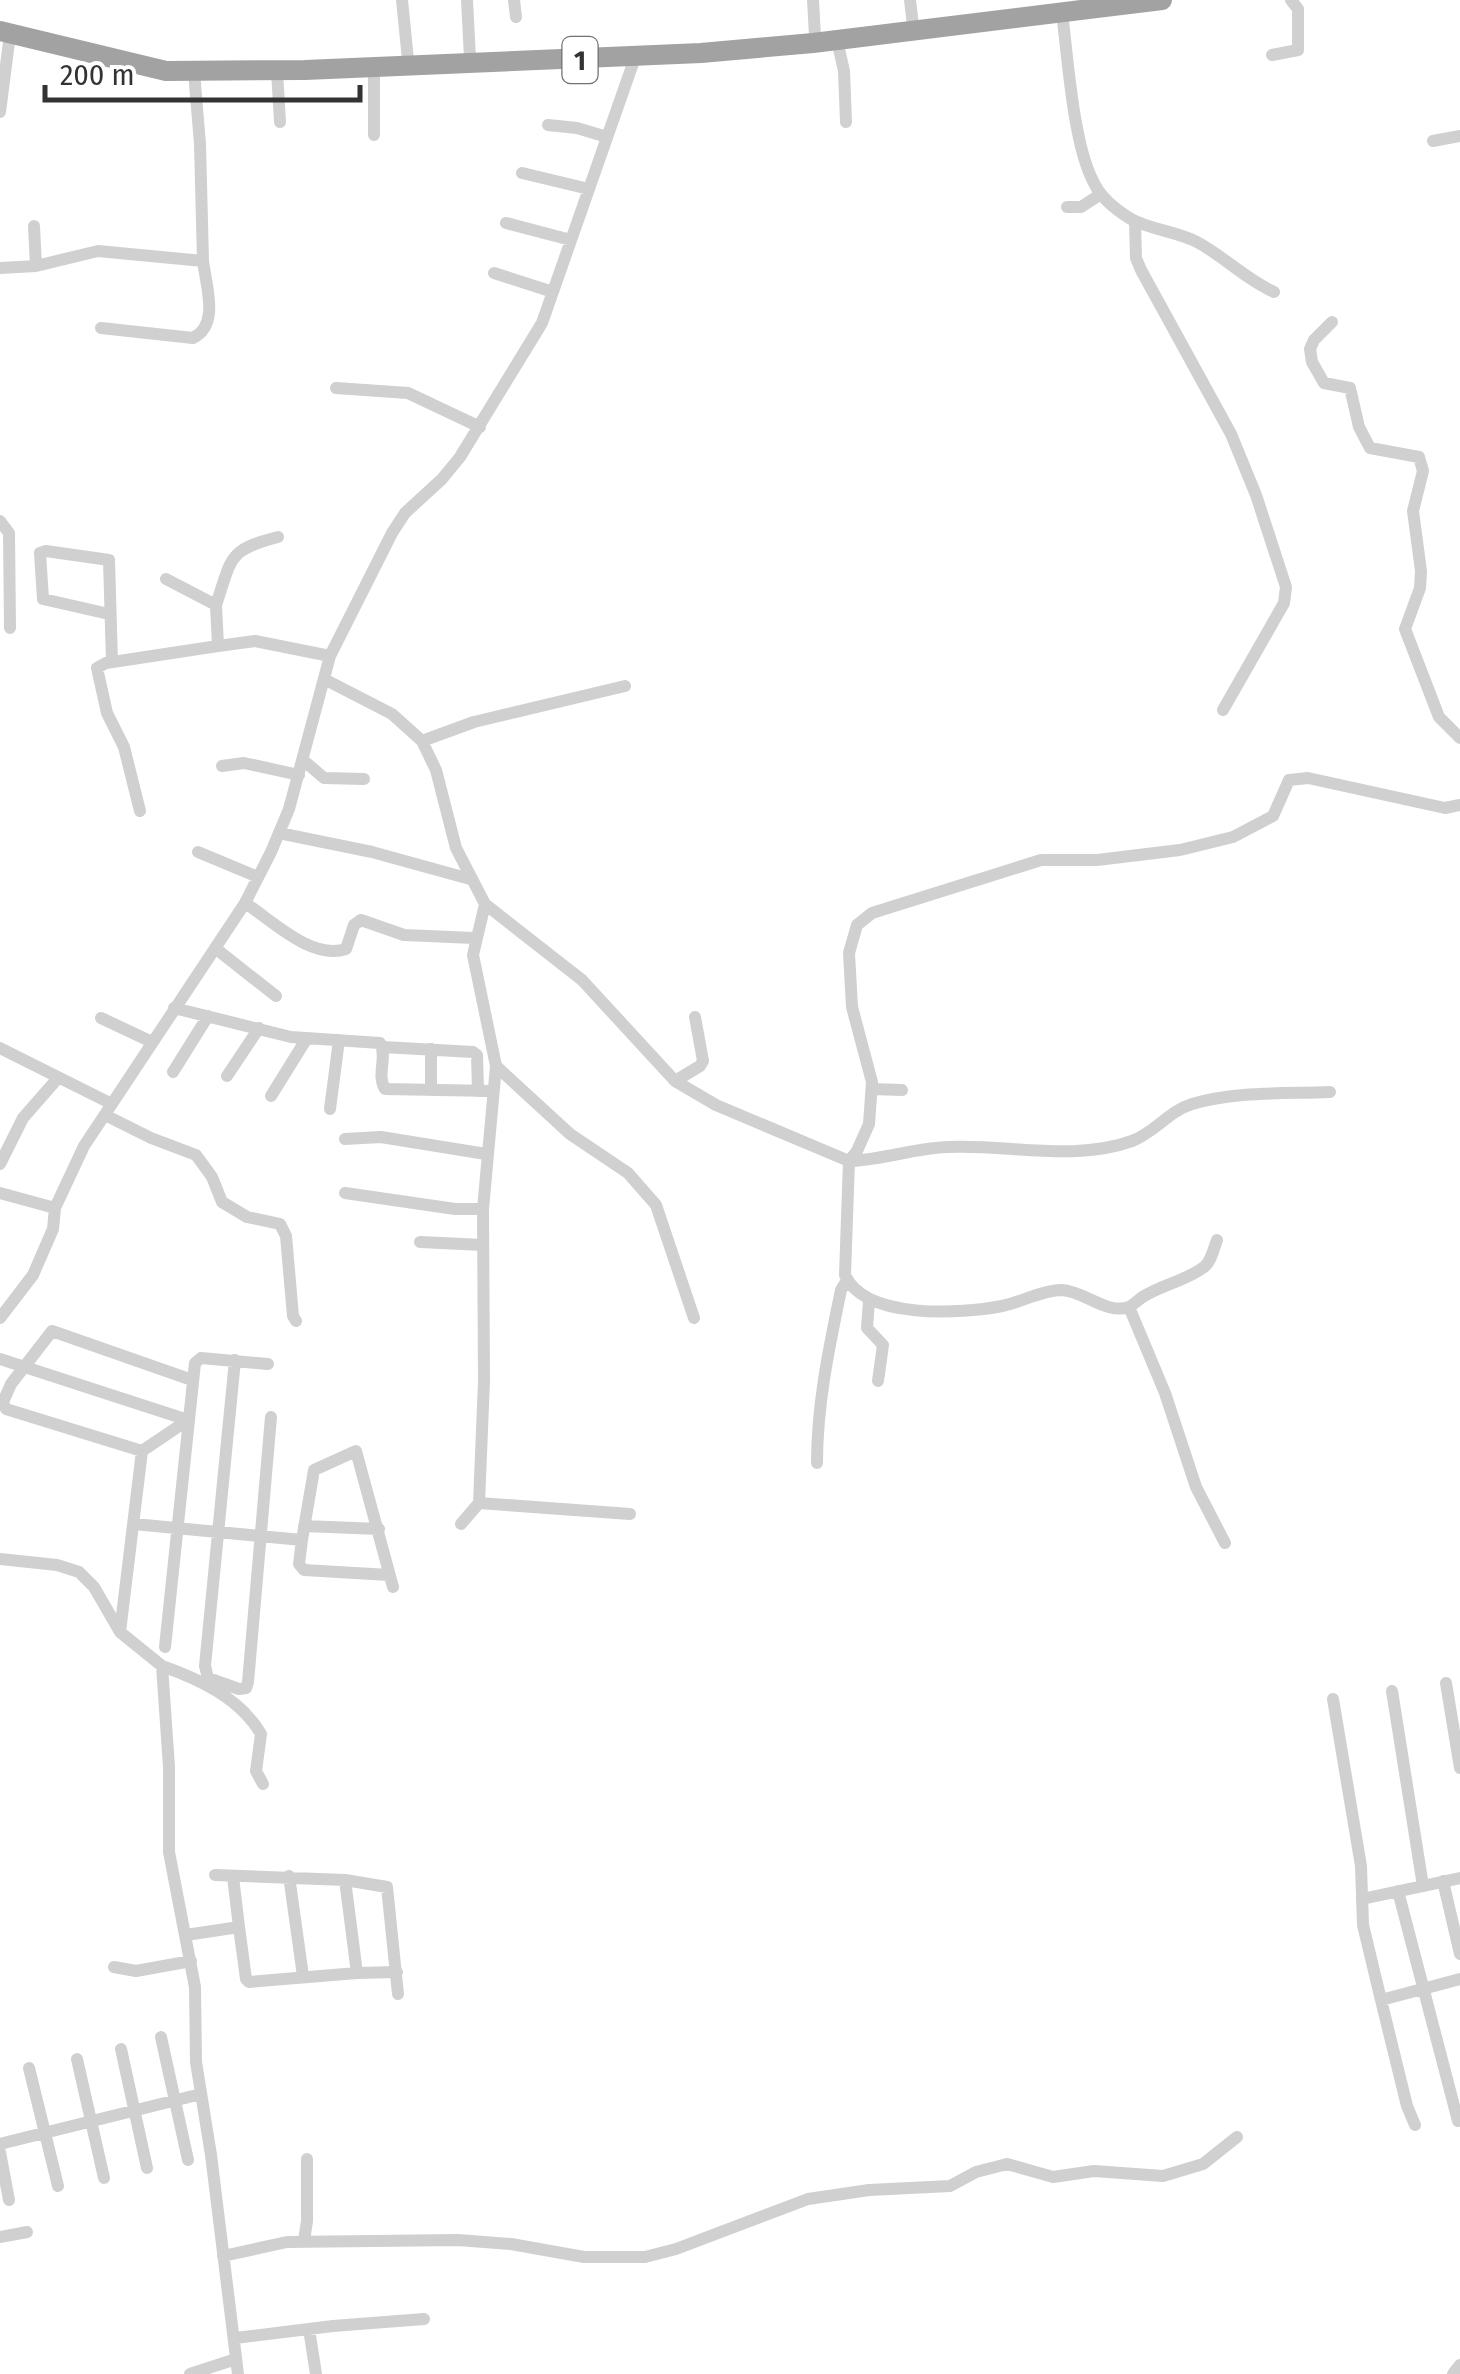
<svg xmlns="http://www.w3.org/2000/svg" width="1460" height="2374" viewBox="0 0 1460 2374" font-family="'Fira Sans Condensed',sans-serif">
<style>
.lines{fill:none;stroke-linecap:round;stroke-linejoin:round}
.minor{stroke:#d0d0d0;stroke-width:12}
.trunk{stroke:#a2a2a2;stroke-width:20}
.labels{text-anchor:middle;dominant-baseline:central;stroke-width:10;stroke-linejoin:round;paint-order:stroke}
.shield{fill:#fff;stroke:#707070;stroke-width:2.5}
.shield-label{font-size:28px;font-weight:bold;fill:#333}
</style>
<rect width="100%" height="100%" fill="#fff"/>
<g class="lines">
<!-- minor -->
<path class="minor" d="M402,0L408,60
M467,0L470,58
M514,0L516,17
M813,0L815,36
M910,0L913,25
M1062,13C1068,59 1073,142 1093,181C1100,197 1116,210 1131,219C1151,230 1176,231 1197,242C1225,257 1245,279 1274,292
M837,40L844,71L846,122
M1272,55L1298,50V9L1291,0
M374,68V135
M277,71L280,122
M0,112L10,34
M548,125L577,128L607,137
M1433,141L1460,136
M522,173L589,189
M1067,207H1081L1101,194
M1135,221L1136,258L1141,270L1231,434L1256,495L1286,587L1284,603L1223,710
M506,223L571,240
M34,226L36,266
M0,268L36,266L98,251L203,261L200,144L194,72
M494,273L553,292
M1332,322L1314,340L1310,349L1312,362L1324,383L1350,388L1359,427L1370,448L1419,457L1423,471L1413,511L1421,571L1420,588L1405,629L1439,717L1460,738
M101,328L193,338C220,325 206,286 203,261
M336,388L408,393L480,427
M0,521L9,533L10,628
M166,579L216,605L218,646L255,641L330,656
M216,605C232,558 227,550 278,537
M109,614L43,599L40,553L46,551L109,560L112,662
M324,679L392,714L422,741L436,770L456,848L485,904L582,980L675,1081L716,1105L849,1161L857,1151L869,1124L872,1082L852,1007L849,953L857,925L872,913L1041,860H1097L1180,850L1233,837L1273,816L1289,780L1308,778L1445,808L1460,805
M422,741L474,722L625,686
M303,760L324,778L364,779
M222,766L244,763L299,775
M140,811L124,747L107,713L97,668L106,663L218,646
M279,833L372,852L470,879
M198,852L258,877
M245,903C273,921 311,960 346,949L354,925L361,920L404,935L474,938
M215,948L276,996
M174,1008L291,1037L380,1043C388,1057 376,1074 385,1089L492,1091
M101,1018L152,1042
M383,1047L473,1052L477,1055L478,1091
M0,1048L112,1104
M496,1066L570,1134L628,1173L656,1205L694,1318
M173,1072L208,1016
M227,1076L259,1028
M675,1081L700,1066L703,1061L695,1017
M872,1089L902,1090
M431,1090V1049
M271,1096L307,1038
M330,1109L339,1040
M105,1115L151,1138L196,1155L212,1177L222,1202L247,1217L280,1224L286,1236L293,1316L296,1321
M345,1139L381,1137L486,1154
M0,1164L23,1118L58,1078
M0,1193L55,1208
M345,1193L455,1209H483
M1217,1240C1214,1248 1211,1262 1204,1267C1186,1281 1160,1285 1141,1298C1140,1299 1130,1307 1129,1307C1107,1315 1084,1291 1062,1290C1042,1290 1022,1302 1002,1306C961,1314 865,1320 845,1275L849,1161C883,1160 914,1148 948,1147C1007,1144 1074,1162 1132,1141C1154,1133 1169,1111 1192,1104C1235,1091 1285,1094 1330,1092
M420,1242L483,1245
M869,1301L867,1328L883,1345L878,1381
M1129,1307L1165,1393L1196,1487L1225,1543
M0,1318L33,1275L53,1229L55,1208L84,1146L245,903L271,852L289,809L330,656L392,533L405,513L442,479L460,457L542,323L637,52
M0,1359L188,1420
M235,1360L205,1666L208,1678L239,1689L246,1688L248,1682L271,1417
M188,1420L142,1451L6,1409L3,1402L11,1384L52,1331L192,1380
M817,1463C817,1404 829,1348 841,1290L847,1280
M479,1503L630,1514
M134,1524L302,1540L299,1564L304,1570L389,1575
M461,1524L479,1503L484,1381L483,1209L496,1066L473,955L485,904
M304,1526L379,1529
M302,1540L314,1470L356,1451L393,1587
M0,1559L57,1565L79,1572L94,1587L120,1632L162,1666L169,1767V1852L195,1987L196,2062L211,2155L238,2374
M120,1632L142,1451
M165,1647L195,1363L201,1358L268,1364
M162,1666C199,1679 240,1698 261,1734L256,1771L263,1784
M1446,1683L1460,1768
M1392,1691L1423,1886
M1333,1699L1361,1866L1363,1925L1381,2000
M215,1875L345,1880L357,1973L249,1982L246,1979L239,1927
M289,1876L303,1976
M345,1880L387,1887L398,1994
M1443,1881L1460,1954
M1398,1891L1458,2121
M1362,1899L1460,1878
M186,1935L239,1927L233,1877
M114,1967L136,1971L191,1961
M357,1973L397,1972
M161,2037L188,2160
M121,2049L147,2168
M77,2059L104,2178
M29,2068L58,2186
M1415,2125L1407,2106L1381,2000L1460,1979
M0,2144L201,2094
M0,2152L9,2200
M0,2237L27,2232
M304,2241L307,2221V2159
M223,2256L287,2242L458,2240L511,2244L584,2257H645L676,2249L808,2199L869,2190L950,2186L976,2172L1007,2164L1053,2177L1094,2171L1163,2176L1203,2164L1237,2137
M309,2329L316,2374
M235,2338L333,2326L424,2319
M190,2374L236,2359
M1453,2374L1460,2365"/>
<!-- trunk -->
<path class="trunk" d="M0,31L166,71L305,70L701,53L813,43L1162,0"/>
</g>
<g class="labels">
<!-- shield labels -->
<rect class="shield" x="562.5" y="37" width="35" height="46" rx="8"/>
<g class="shield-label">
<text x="580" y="60">1</text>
</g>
</g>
<!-- scale -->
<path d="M45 85v15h315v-15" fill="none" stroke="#333333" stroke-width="5"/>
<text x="60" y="85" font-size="30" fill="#333333" stroke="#ffffff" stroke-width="8" paint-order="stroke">200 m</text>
</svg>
